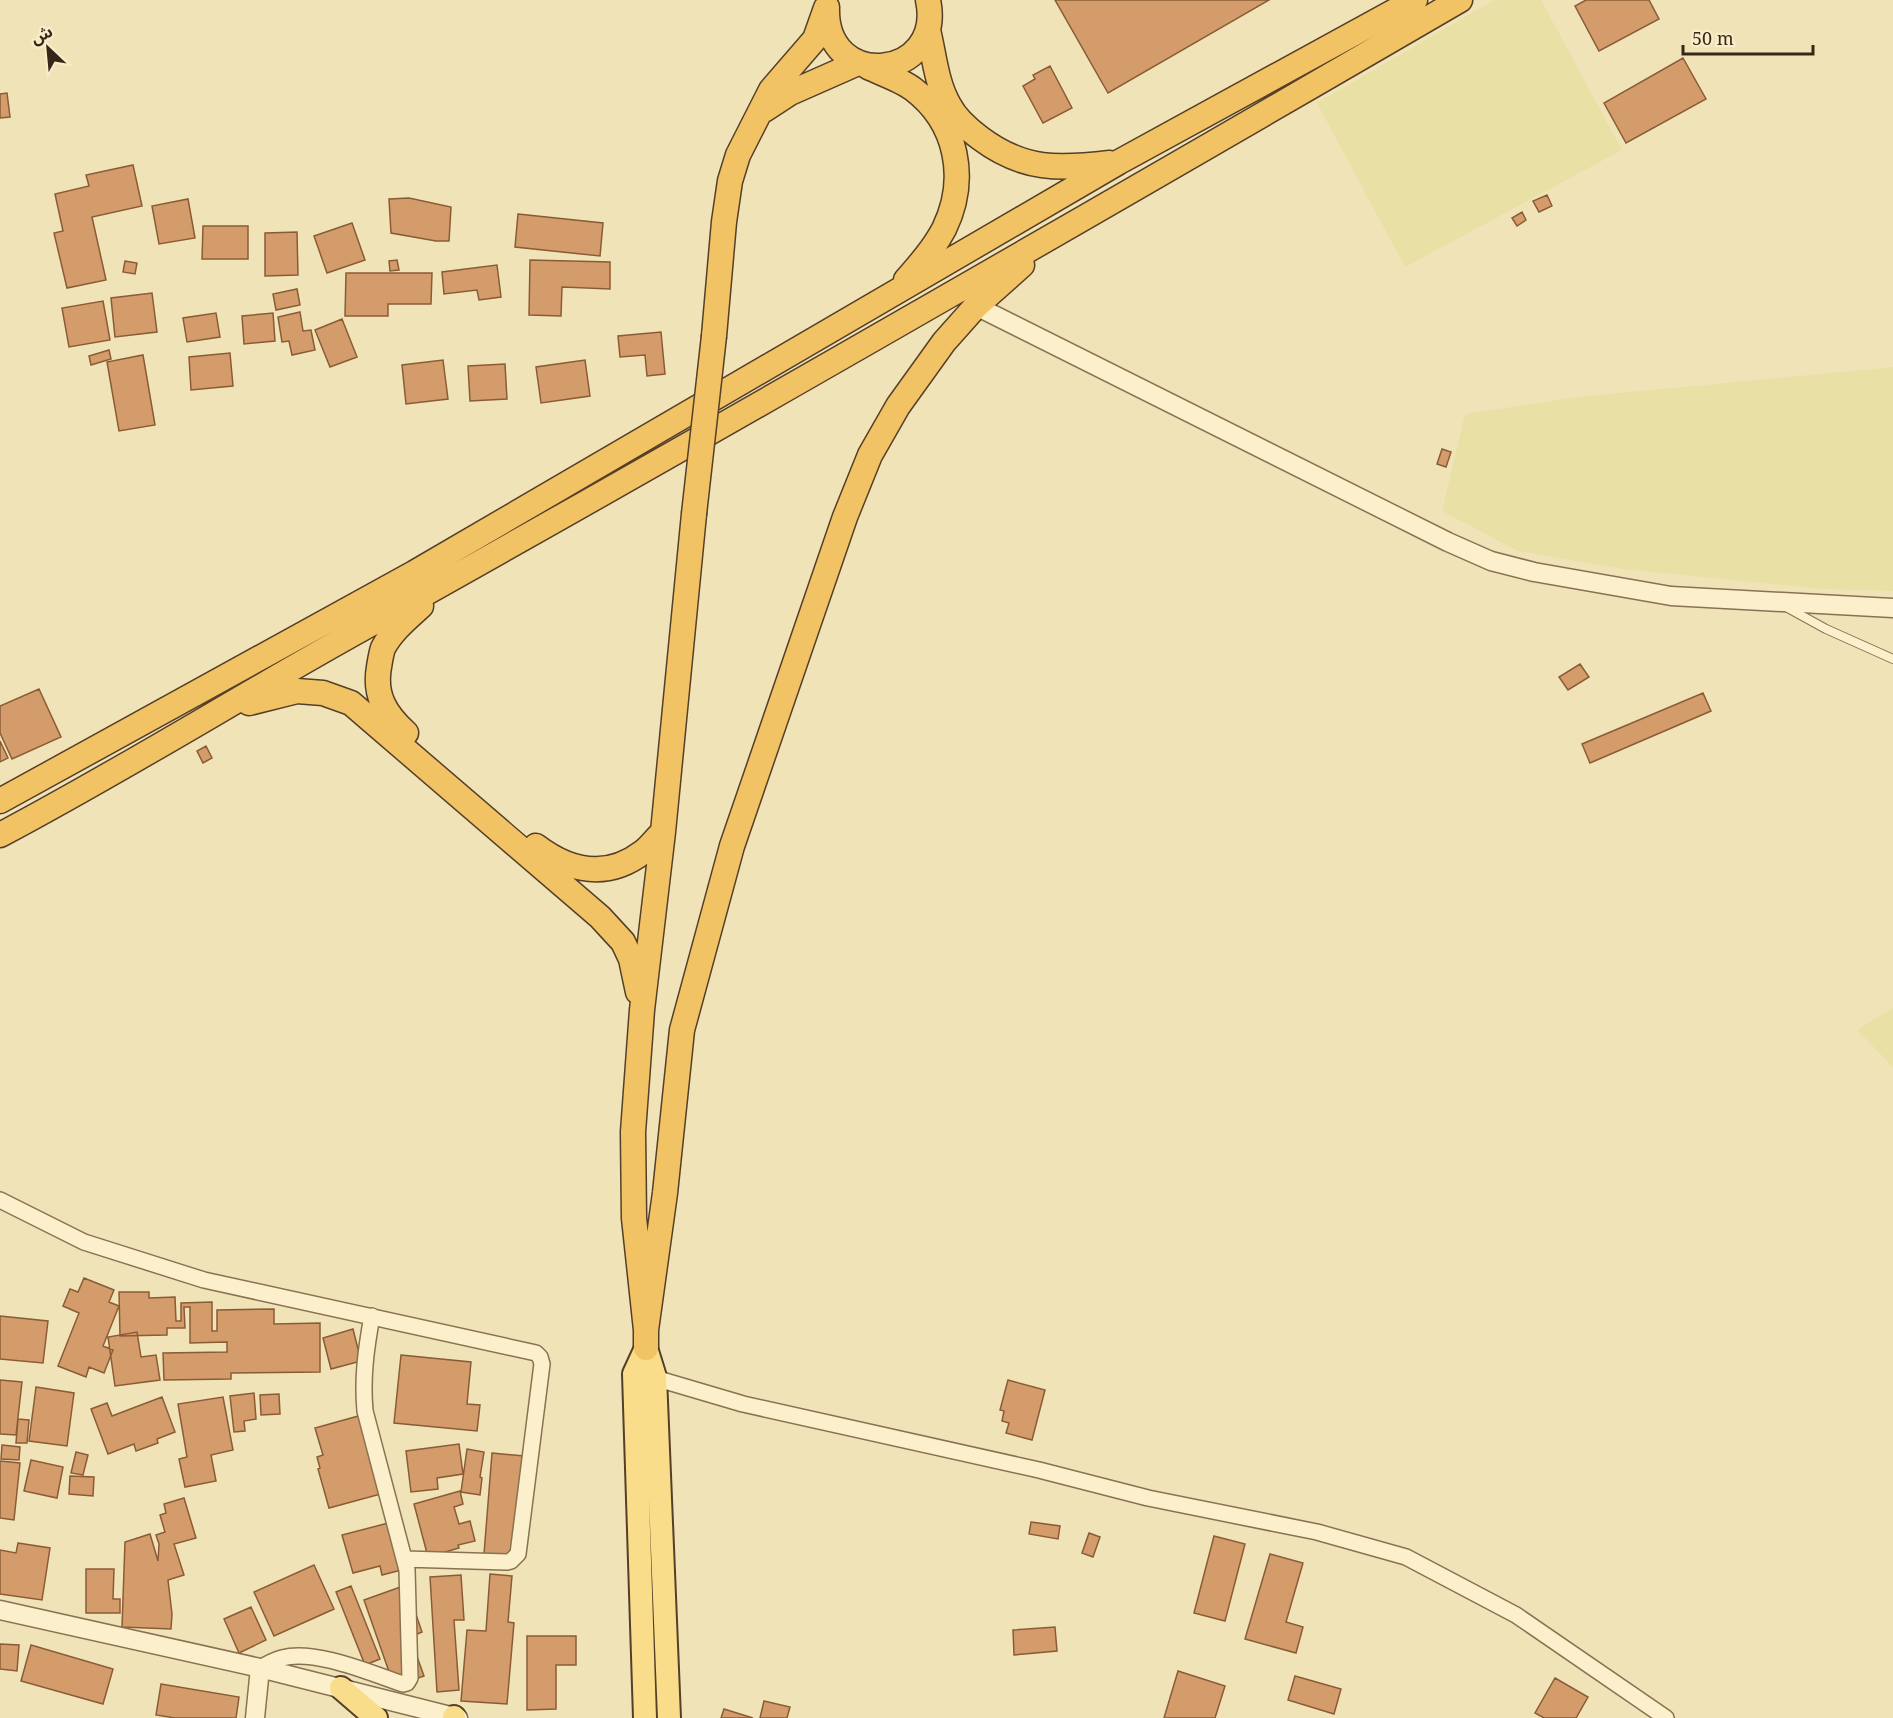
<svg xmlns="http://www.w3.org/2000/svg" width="1893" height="1718" viewBox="0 0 1893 1718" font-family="'Noto Serif','Noto Sans Arabic',serif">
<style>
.farmland{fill:#e8e0a5}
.building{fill:#d39c6a;stroke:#8a5c36;stroke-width:1.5}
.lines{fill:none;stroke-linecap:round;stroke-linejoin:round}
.service-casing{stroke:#897252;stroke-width:10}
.minor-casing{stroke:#897252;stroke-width:18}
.tertiary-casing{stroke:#897252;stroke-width:21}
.primary-casing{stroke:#553f28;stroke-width:26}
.trunk-casing{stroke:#553f28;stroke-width:27}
.service{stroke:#fcf0cc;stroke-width:8}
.minor{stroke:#fcf0cc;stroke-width:15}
.tertiary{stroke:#fcf0cc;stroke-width:18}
.primary{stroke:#fadd8b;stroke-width:22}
.trunk{stroke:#f2c365;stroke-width:24}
.trunk-bridge-casing{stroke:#553f28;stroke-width:27;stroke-linecap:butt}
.trunk-bridge{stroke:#f2c365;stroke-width:24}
</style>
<rect width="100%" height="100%" fill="#f1e3b8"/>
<!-- farmland -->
<path class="farmland" d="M1494,0H1541L1622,150L1405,267L1317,103Z
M1893,367V591L1822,589L1622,569L1518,551L1442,511L1465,414L1578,397Z
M1893,1008V1067L1857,1030Z"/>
<!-- building -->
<path class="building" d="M1055,0H1269L1108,93Z
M1586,0H1649L1659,19L1599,51L1575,6Z
M1683,58L1706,99L1626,143L1604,103Z
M1050,66L1072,108L1043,123L1023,86L1035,79L1033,75Z
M7,93L10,117L0,118V94Z
M133,165L142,206L92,217L106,280L67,288L54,233L63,231L55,194L89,186L86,175Z
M1547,195L1552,206L1539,212L1533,201Z
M409,198L451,207L449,241H436L391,233L389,199Z
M188,199L195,238L159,244L152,206Z
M1522,212L1526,220L1517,226L1512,218Z
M518,214L603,223L600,256L515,247Z
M352,223L365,260L327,273L314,236Z
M203,226H248V259H202Z
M297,232L298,275L265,276V233Z
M397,260L399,270L390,271L389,261Z
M530,260L610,262V289L562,287L561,316L529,315Z
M125,261L137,263L135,274L123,272Z
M497,265L501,297L479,300L477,290L444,294L442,272Z
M346,273H432L431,304H388V316H345Z
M297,289L300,305L276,310L273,294Z
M152,293L157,332L115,337L111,298Z
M103,301L110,340L69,347L62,308Z
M300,312L303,331L311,330L315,350L292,355L289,341L282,342L278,317Z
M216,313L220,337L187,342L183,318Z
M273,313L275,341L244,344L242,316Z
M342,319L357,357L330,367L315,330Z
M661,332L665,374L647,376L645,355L620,357L618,336Z
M109,350L111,359L91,365L89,356Z
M230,353L233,386L191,390L189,357Z
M143,355L155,425L119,431L107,362Z
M443,360L448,399L406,404L402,365Z
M585,360L590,396L541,403L536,367Z
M505,364L507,399L470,401L468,366Z
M1442,449L1451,452L1446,467L1437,464Z
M1580,664L1589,677L1568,690L1559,677Z
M39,689L61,737L12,759L0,733V706Z
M1703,693L1711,711L1590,763L1582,744Z
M0,741L8,758L0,762Z
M206,746L212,758L203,763L197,751Z
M84,1278L114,1290L109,1302L119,1306L103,1346L113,1350L104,1373L89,1367L86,1377L58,1366L79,1313L63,1306L70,1289L78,1292Z
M119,1292H149V1298L175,1297L176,1321H181V1303L212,1302V1331H217V1310L274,1309V1324L320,1323V1372L231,1373V1379L164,1380L163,1353L227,1352V1342L190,1343V1307H184L185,1328H167V1335L120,1336Z
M0,1316L48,1321L43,1363L0,1359Z
M353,1329L361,1361L331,1369L323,1338Z
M137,1332L141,1357L156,1355L160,1380L115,1386L108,1337Z
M401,1355L471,1362L467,1404L480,1405L477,1431L394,1423Z
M0,1380L22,1382L16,1435L0,1434Z
M1008,1380L1045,1390L1032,1440L1006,1433L1009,1423L1002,1421L1004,1411L1000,1410Z
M36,1387L74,1393L67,1446L29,1441Z
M254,1393L256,1419L244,1421L245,1431L234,1432L230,1396Z
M279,1394L280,1414L261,1415L260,1395Z
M162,1397L175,1432L157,1439L158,1443L136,1451L134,1444L108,1454L91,1409L107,1403L112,1416Z
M223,1397L233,1450L211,1455L216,1481L185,1487L179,1459L187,1457L178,1404Z
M362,1415L388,1492L329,1508L318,1469L320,1468L317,1457L323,1455L315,1428Z
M18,1419L29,1420L27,1443H16Z
M459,1444L463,1474L437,1478L438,1489L411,1492L406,1451Z
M2,1445L20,1447L19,1460L1,1459Z
M467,1449L484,1452L480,1477L482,1478L480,1495L461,1492Z
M76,1452L88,1455L83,1475L71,1473Z
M492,1453L535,1457L530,1522L528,1521L525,1557L484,1554Z
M31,1460L63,1467L57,1498L24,1491Z
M0,1461L20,1463L14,1520L0,1518Z
M70,1476L94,1477L93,1496L69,1494Z
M460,1491L463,1504L454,1507L459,1524L470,1521L475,1541L458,1545L459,1548L428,1557L414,1504Z
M184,1498L196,1538L174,1544L184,1575L168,1580L172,1614L171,1629L122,1627L125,1542L150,1534L158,1561L159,1544L156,1535L165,1532L160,1515L166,1513L164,1504Z
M396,1521L409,1568L382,1575L380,1566L353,1573L342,1535Z
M1031,1522L1060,1526L1058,1539L1029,1534Z
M1089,1533L1100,1537L1093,1557L1082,1553Z
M1214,1536L1245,1544L1225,1621L1194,1613Z
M18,1543L50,1548L42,1600L0,1594V1550L16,1553Z
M1270,1554L1303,1563L1286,1622L1303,1627L1296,1653L1245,1639Z
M314,1565L334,1609L274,1636L254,1592Z
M86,1569H114L113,1599H120V1613H86Z
M490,1574L512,1576L508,1622L514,1623L507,1704L461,1701L467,1630L486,1631Z
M461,1575L464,1620H454L459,1690L437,1692L430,1577Z
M406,1585L422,1632L410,1637L424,1676L394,1686L364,1600Z
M351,1586L380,1659L365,1665L336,1592Z
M251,1607L266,1640L239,1653L224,1619Z
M1055,1627L1057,1651L1014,1655L1013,1630Z
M527,1636H576V1665H556V1709L527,1710Z
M0,1644L19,1645L17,1671L0,1669Z
M31,1645L113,1669L103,1704L21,1681Z
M1178,1671L1225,1686L1215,1718H1164Z
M1295,1676L1341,1689L1334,1714L1288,1700Z
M1555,1678L1588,1697L1576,1718H1544L1535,1713Z
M161,1684L239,1697L236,1718H175L156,1715Z
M764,1701L790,1707L787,1718H760Z
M724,1709L753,1718H721Z"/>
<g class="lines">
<!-- service casing -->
<g class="service-casing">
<path id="service" d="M1786,607L1826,629L1893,659"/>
</g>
<!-- minor casing -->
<g class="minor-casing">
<path id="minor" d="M0,1200L84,1242L204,1280L536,1353L540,1357L542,1364L518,1554L511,1561L507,1562L404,1559
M648,1376L743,1404L1039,1470L1148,1498L1317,1532L1406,1557L1516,1615L1666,1718
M260,1668C267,1664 274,1660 282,1658C315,1649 370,1673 403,1684L407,1683L410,1678L407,1570L365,1411C362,1378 366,1349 372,1316"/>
</g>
<!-- tertiary casing -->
<g class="tertiary-casing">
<path id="tertiary" d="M976,306L1448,542L1491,561L1534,572L1671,596L1893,608
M0,1610L260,1668L458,1718
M255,1718L260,1668"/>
</g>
<!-- primary casing -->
<g class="primary-casing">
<path id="primary" d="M646,1348L655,1377L669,1718
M341,1688L376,1718
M454,1718V1717
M645,1718L634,1374L646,1348"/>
</g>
<!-- trunk casing -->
<g class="trunk-casing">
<path id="trunk" d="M827,7C824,93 945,80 928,0
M928,30C934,54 936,83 949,105C956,119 968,129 980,138C1024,171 1059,169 1110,163
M868,67C883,74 901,80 913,89C958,123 968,180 944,229C934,248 920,264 906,280
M764,110L790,93L858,63
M714,336L724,222L730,181L738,155L771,90L815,39L826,8
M249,703L297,691L323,693L351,703L600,917L623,942L631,959L638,992
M406,733C385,714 374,695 379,667C380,661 381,654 383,648C392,631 407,619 421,606
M0,801L414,573L1119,162L1415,0
M0,835C125,769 244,694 367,626C734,421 1097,211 1460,0
M536,846C570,872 608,879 643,852C650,847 656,838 663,832
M646,1330L665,1193L682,1030L732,846L845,517L870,455L898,406L944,342L976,306L1022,265
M646,1348V1330L634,1218L633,1132L642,1010L663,832L694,514"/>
</g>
<!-- service -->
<use href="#service" class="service"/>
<!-- minor -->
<use href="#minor" class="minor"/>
<!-- tertiary -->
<use href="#tertiary" class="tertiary"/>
<!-- primary -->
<use href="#primary" class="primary"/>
<!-- trunk -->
<use href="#trunk" class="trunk"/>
<!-- trunk-bridge casing -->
<g class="trunk-bridge-casing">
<path id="trunk-bridge" d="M694,514L714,336"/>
</g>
<!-- trunk-bridge -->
<use href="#trunk-bridge" class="trunk-bridge"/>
</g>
<!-- north arrow -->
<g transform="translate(48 48) rotate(334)" stroke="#f8edc8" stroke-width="4.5" paint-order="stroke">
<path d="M0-4.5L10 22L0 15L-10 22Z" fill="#362819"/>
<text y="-9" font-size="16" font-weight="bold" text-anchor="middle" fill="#362819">ش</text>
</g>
<!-- scale -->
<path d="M1683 45v9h130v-9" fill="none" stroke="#362819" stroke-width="3"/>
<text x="1692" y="45" font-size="18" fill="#362819" stroke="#f8edc8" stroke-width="4.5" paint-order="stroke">50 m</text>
</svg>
